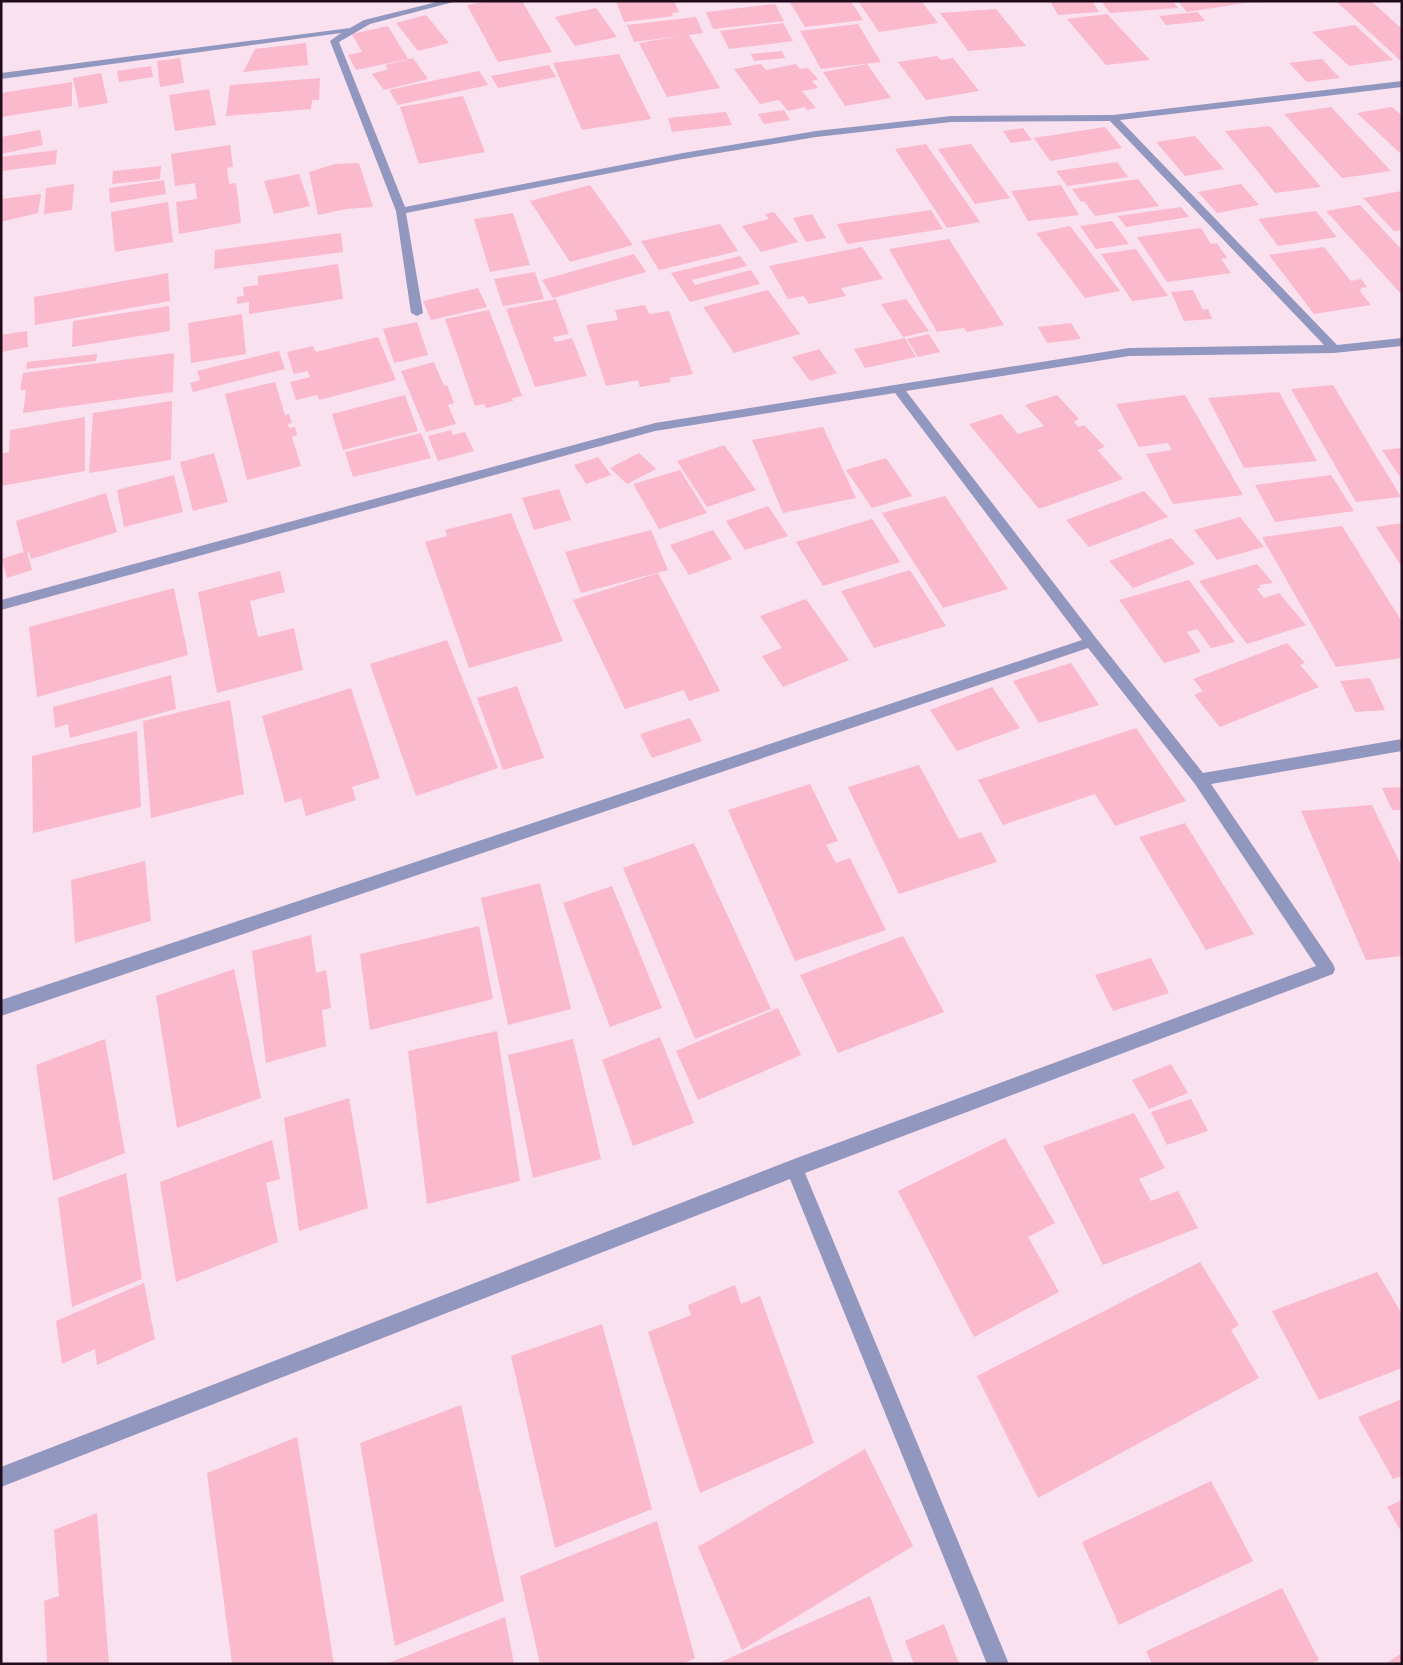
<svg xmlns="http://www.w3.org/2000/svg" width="1403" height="1665" viewBox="0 0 1403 1665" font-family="Karla,sans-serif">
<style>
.building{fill:#fab9cd}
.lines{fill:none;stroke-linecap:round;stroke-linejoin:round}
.minor{fill:#9297bf;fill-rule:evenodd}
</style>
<rect width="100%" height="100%" fill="#f9e1f0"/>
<!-- building -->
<path class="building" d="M490,1H522L552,52L498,62L467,5Z
M616,1H674L679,12L672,13L673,16L624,22Z
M789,1H851L863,20L805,27Z
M858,1H921L938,23L879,32Z
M1050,1H1092L1099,12L1058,15Z
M1173,1L1178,8L1110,13L1102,2Z
M1178,1H1260V2L1253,3L1251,2L1187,12Z
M1344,1H1371L1402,29V62L1337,2Z
M775,4L784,21L713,29L706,12Z
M596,8L617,37L575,46L555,17Z
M996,9L1026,46L968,51L940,13Z
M1198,12L1205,21L1166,25L1159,16Z
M1107,14L1150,60L1106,65L1067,19Z
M426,15L449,43L418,51L396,23Z
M696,17L703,33L689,35L720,88L667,97L639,43L678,36L634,42L627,25Z
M783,23L793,41L729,49L720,31Z
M858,24L881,62L821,69L800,31Z
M1355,25L1393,60L1349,66L1312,32Z
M388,26L408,59L356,70L348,55L362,52L352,34Z
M306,43L308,65L243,72L255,49Z
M782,51L785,58L754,61L751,54Z
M619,54L651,119L582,130L553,63Z
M937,56L941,60L953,58L979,91L926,100L898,62Z
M180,58L184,83L160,87L157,61Z
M413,58L428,79L384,90L372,74L388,69L385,65Z
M1322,59L1340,78L1307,82L1289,63Z
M761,64L766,70L796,64L800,69L808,68L818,79L812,81L818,88L802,91L816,108L807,110L805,107L788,111L779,100L760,104L734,69Z
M867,64L891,98L845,106L823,72Z
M549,65L556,77L498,88L491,76Z
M151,66L153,77L119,82L117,71Z
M479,71L488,85L398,105L389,90Z
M101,73L108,103L79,108L73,78Z
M320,78L319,100H312L311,109L226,116L230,85Z
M72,82V106L1,117V93Z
M209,89L216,125L175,131L169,95Z
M463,96L485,152L419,164L400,107Z
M1331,107L1391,171L1342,178L1284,114Z
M1392,107L1402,116V155L1357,113Z
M784,110L790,120L764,124L758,114Z
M726,112L732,125L672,132L668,118Z
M1270,126L1321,187L1275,193L1225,131Z
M1105,127L1122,148L1050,161L1034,138Z
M1023,128L1032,140L1011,143L1003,131Z
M40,130L43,145L1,154V137Z
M1195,136L1224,169L1185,176L1156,142Z
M926,144L980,222L947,228L895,149Z
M971,144L1010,198L975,204L938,149Z
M230,145L233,167L227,168L229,184L236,183L241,223L179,234L176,202L197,199L195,183L175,186L171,154Z
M57,150L56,164L1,171V157Z
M1117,162L1128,177L1067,186L1056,171Z
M359,163L373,207L346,209L318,215L309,172L335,164Z
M161,166L160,179L112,184L113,171Z
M299,174L310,206L274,214L264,181Z
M1138,179L1159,206L1095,216L1084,201L1081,202L1072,189Z
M164,180L166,194L110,203L109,188Z
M74,184L72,210L44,214L46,188Z
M1241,184L1259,205L1217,213L1198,192Z
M590,185L633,245L570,262L530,201Z
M1061,185L1079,215L1028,221L1011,191Z
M1402,191V230L1394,231L1363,198Z
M41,194L38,213L1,222V199Z
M168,202L173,242L115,252L111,212Z
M1360,205L1402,250V295L1326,211Z
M1181,207L1189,217L1126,227L1118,216Z
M931,210L943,229L847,244L837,224Z
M1316,211L1337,237L1278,246L1258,219Z
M774,212L798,242L761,252L742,226L769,219L765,214Z
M513,213L530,265L490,272L474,219Z
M812,214L826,238L806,242L793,218Z
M1112,221L1129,244L1096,249L1080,226Z
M720,224L738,251L659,270L641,241Z
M1070,226L1120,291L1085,298L1036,233Z
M1201,228L1211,244L1217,243L1227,258L1221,259L1231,273L1167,282L1137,237Z
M341,233L343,252L214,269L215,250Z
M949,239L1004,325L967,332L964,328L937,332L889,249Z
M862,247L883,279L841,288L846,296L809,304L804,296L788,299L769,266Z
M1324,247L1351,281L1361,279L1367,287L1360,288L1362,290H1359L1371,305L1314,314L1269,255Z
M1136,249L1168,296L1132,301L1101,254Z
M634,254L646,272L553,298L542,280Z
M740,256L747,266L692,280L695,285L751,270L760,284L690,302L671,273Z
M338,264L343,299L249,314V302L237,304V297L244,296L243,287L258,285V276Z
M535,272L544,299L503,306L494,279Z
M168,273L170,301L35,325L34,297Z
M478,288L487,307L431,320L423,301Z
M768,290L800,334L734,353L703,307Z
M1193,290L1203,310L1208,309L1212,319L1184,321L1171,292Z
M556,299L569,334L553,337L555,342L572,338L587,376L535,387L506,309Z
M906,299L929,331L903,337L881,304Z
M645,305L649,314L669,311L693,374L669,378L671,382L640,387L638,380L606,386L586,325L618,320L615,310Z
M169,306L170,331L72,347L73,321Z
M489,310L522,396L512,398L513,401L486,408L484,404L475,406L445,319Z
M242,314L246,354L191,363L188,323Z
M417,322L428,355L394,363L383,329Z
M1071,323L1081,339L1047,343L1038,327Z
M27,331L28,347L1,352V335Z
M929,334L940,352L918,357L907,339Z
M378,337L396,380L319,400L317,395L296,400L290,382L310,377L308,371L294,374L287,352L313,346L316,352Z
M905,338L916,357L865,368L854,349Z
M819,349L837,373L810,381L792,357Z
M279,351L285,369L193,392L190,383L200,380L197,371Z
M174,353L173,392L23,413L26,390H20L23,373Z
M97,354L96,361L26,369L27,362Z
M434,362L444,386L447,385L454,403L448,405L456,424L426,432L401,371Z
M275,382L285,415L289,414L292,423L288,424L289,428L295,427L297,435L292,437L301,466L247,480L225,394Z
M1333,385L1401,497L1356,502L1291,389Z
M1279,392L1317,461L1244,468L1208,398Z
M405,395L418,431L343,450L332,414Z
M1057,395L1079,419L1074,422L1078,427L1084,425L1105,447L1097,450L1123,479L1039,509L969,424L1001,414L1018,434L1044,426L1025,405Z
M1185,395L1243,495L1173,504L1146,454L1172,450L1168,443L1139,447L1116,404Z
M172,401L171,460L89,473L93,413Z
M85,417V471L1,486V454L9,452L10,430Z
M823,427L856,498L783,513L752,440Z
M451,430L453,435L465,432L474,451L438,461L428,436Z
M421,433L431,458L353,477L345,452Z
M724,445L756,490L707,507L677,461Z
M1402,448V480L1382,450Z
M214,453L228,502L193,511L180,462Z
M639,453L656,469L627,484L610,468Z
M598,457L611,475L586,484L574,465Z
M886,458L912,496L872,508L846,470Z
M680,470L707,513L659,529L633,484Z
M174,475L183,512L124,527L117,490Z
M1331,475L1354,511L1275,522L1255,485Z
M559,489L571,520L534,530L522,498Z
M1144,491L1168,517L1089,547L1066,520Z
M106,493L117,532L31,559L29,552H27L32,570L7,578L2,559L23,552L25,558L16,521Z
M945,496L1008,589L943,608L882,513Z
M768,506L788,536L745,550L726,521Z
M511,513L563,641L469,668L425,542L447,536L445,530Z
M1240,517L1264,547L1217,560L1194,530Z
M872,519L900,562L823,586L796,542Z
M1402,523V567L1376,527Z
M1342,526L1402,622V658L1336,667L1262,537Z
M651,530L668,570L581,593L565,552Z
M713,530L732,559L689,575L670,545Z
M1171,538L1195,564L1133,588L1109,561Z
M1257,564L1273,583L1259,585L1261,587L1257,589L1264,598L1279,593L1306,625L1247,644L1199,581Z
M910,570L946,626L874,648L841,591Z
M280,571L285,592L250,601L258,637L294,628L303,670L217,693L198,592Z
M658,573L720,691L689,701L684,690L625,709L573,600Z
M1189,580L1235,642L1211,648L1197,629L1187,632L1201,652L1164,663L1119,600Z
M174,588L188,655L37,697L29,627Z
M806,599L849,660L783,687L762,656L782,648L760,616Z
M447,640L498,768L416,796L370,664Z
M1287,643L1305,663L1300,665L1319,687L1220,727L1194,695L1203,691L1193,679Z
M1071,663L1099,705L1039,723L1013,681Z
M171,675L176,709L70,738L68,724L55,728L53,707Z
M1370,678L1385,710L1355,712L1340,681Z
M517,686L544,758L503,770L477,698Z
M992,687L1020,728L957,751L930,710Z
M351,688L380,778L352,787L356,800L306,816L301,798L285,803L262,716Z
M230,700L244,794L151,818L143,721Z
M690,718L702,741L652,758L640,734Z
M1136,728L1186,801L1115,826L1095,794L1003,825L978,780Z
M137,731L141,807L33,833L32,756Z
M919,765L959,839L981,832L997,862L899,894L848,787Z
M810,784L838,841L826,845L836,863L850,858L886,930L795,961L728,810Z
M1402,787V810H1392L1382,788Z
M1372,805L1402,867V956L1366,960L1301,811Z
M1185,823L1254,934L1206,950L1139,837Z
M694,843L771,1009L695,1039L623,868Z
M145,861L151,921L75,943L71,880Z
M540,883L571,1009L508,1025L481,898Z
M612,886L662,1008L610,1027L563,903Z
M479,926L493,999L370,1030L360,954Z
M311,935L316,973L326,970L331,1008L322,1010L326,1046L266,1063L252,951Z
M903,936L944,1012L838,1053L800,975Z
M1151,958L1169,993L1113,1011L1095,975Z
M234,969L261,1098L177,1128L156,996Z
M778,1008L801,1055L698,1100L676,1051Z
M497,1031L520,1181L427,1204L408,1051Z
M660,1037L694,1123L633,1146L602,1060Z
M105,1039L125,1153L53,1181L36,1065Z
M573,1039L601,1159L533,1178L508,1055Z
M1171,1064L1188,1093L1149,1109L1132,1080Z
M349,1098L368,1208L299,1231L284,1118Z
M1191,1099L1208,1131L1167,1145L1151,1112Z
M1134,1113L1165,1168L1139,1179L1151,1201L1178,1191L1198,1228L1103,1265L1043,1146Z
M1005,1138L1055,1223L1028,1237L1059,1292L974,1337L898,1191Z
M272,1140L280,1179L266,1183L278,1242L176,1282L160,1182Z
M126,1173L142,1279L72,1307L58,1198Z
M1200,1262L1239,1325L1231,1330L1259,1378L1038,1498L977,1376Z
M1377,1272L1402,1314V1368L1319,1400L1272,1311Z
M144,1283L155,1339L97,1365L95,1349L62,1364L56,1321Z
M735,1285L741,1304L760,1296L814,1443L700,1493L648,1332L691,1315L688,1305Z
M602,1324L652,1509L555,1548L511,1356Z
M1402,1399V1476L1393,1479L1358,1417Z
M461,1405L504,1601L395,1646L360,1443Z
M297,1437L334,1664H232L207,1473Z
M865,1449L913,1546L742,1650L698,1547Z
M1211,1481L1253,1561L1119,1625L1082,1542Z
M1402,1500V1533L1387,1507Z
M97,1513L109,1664H47L44,1601L59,1596L54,1530Z
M657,1521L695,1658L683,1664H540L520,1576Z
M1282,1588L1319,1660L1310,1664H1152L1146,1651Z
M870,1596L894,1664H716Z
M505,1617L514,1663L511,1664H386Z
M944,1624L959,1664H914L905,1641Z
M1402,1653V1664H1385Z"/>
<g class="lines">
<!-- minor -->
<path class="minor" d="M441,1H457L370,24L339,42L405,207L683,153L816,131L951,116L1113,115L1402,81V87L1120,120L1337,345L1402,338V346L1334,353L1129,356L906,391L1096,638L1203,773L1402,739V751L1211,784L1333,964L1335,969L1333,974L805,1173L1009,1664H987L790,1179L1,1487V1467L794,1159L1316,966L1195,784L1088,648L1,1016V1000L1082,640L895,393L655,431L1,610V600L655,423L1129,348L1324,345L1110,121L951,122L816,137L683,159L406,213L423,313L417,316L411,313L396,211L330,41L341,33L1,79V73L350,28L364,20Z"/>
</g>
<!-- border -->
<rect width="1403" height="1665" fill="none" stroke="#1f0b1a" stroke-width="5"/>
</svg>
